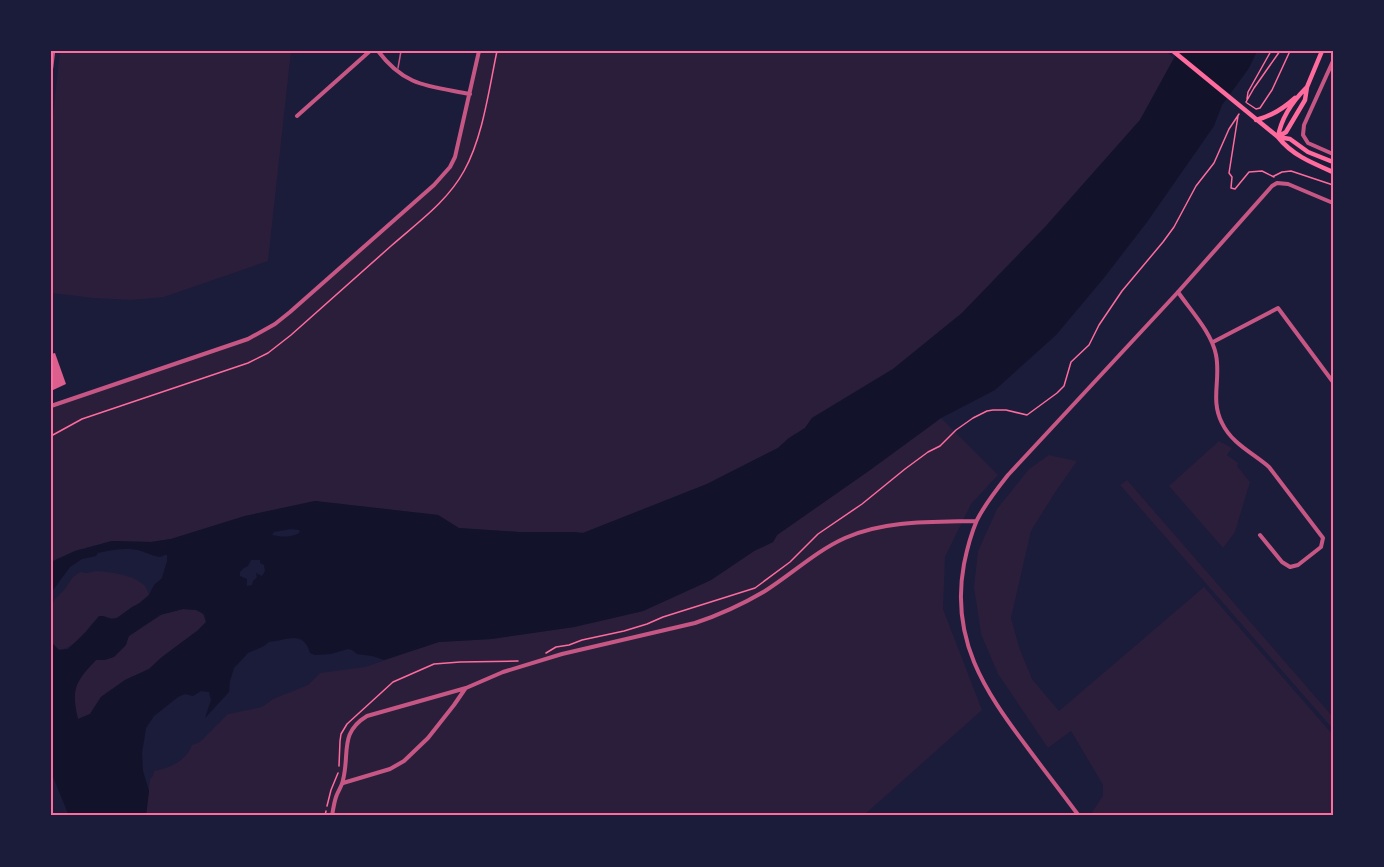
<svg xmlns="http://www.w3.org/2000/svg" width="1384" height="867" viewBox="0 0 1384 867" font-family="Ubuntu,sans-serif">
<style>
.green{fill:#2a1e3b}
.water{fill:#12122b;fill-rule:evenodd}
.building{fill:#dd5f8e}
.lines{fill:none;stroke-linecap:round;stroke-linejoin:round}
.path{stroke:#ff6b9d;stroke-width:1.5}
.service{stroke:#c65784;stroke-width:1.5}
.minor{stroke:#c65784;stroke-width:4}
.tertiary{stroke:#c65784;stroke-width:4.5}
.secondary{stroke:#ff6b9d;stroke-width:4.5}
.neatline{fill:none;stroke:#ff6b9d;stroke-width:2}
</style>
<rect width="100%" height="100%" fill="#1b1b3a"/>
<!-- green -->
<path class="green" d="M60,51H291L268,261L164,297L131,300L93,298L51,293V133Z
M479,51H1165L1174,58L1140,120L1046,226L962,313L893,369L812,418L805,428L789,438L778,448L707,484L583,533L573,532H519L458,528L438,515L315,501L245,516L171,539L151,542L112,541L75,551L51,562V406L248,339L275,324L443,177L455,156Z
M941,418L998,475L971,504L945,557L943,609L982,710L863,816H146L150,779L153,776L154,771C170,768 186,761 192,745L200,742L228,714L262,707L273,699L308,685L320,673L365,667L438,642L491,639L574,627L643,611L711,580L754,551L773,542L777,535L870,470Z
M1219,441L1232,448L1227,455L1238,463L1237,466L1250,482L1235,532L1223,548L1169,486Z
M1049,455L1077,461L1054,494L1031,531L1011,618L1019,647L1032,679L1059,711L1204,587L1333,735V816H1095L1092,812L1103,796V785L1071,731L1048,748L998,674L981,634L974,587L978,551L997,509L1029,469Z
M1127,480L1333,717V729L1120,485Z
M97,571C111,572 135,575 145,586C146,587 149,594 149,595C143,600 121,617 115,618C108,620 104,613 98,618C85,629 78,647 59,650L51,642V607L55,599L65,589L73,577L80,572L86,573Z
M183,609C196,610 202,608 206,622L197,631L162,657L149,669L125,680L101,697L90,714L78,719L74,705V690L84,672L96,660L129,636L163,614Z"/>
<!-- water -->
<path class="water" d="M1178,51H1257L1249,68L1222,105L1214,126L1147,222L1103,279L1056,335L995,390L941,418L870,470L777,535L773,542L754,551L711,580L643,611L574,627L491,639L439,642L384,660L372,656L357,654L352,650L348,649L331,654L315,655L310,653C303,629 286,641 269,642L264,646L248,653L234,668L230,681L229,692L205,718L211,700L209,692L201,691L193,696L185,694L178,697L154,716L146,728L142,753L143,771L149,791L146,816H69L51,772V642L59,650L68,649L86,632L99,616H103L112,619L117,618L132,607L140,603L149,595L154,585L162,578L167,561V555H165L160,557C153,556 148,553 141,551C128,547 111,550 98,553L96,556L82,559L70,567L51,593V562L75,551L112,541L151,542L171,539L245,516L315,501L438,515L459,528L519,532H573L583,533L707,484L778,448L789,438L805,428L812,418L893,369L962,313L1046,226L1140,120ZM291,529L299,530L300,532C293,538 280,537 272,535L274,532ZM251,560H260V563L264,565L265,571L262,576L256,573L257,577L253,581L252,585L247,586V579L240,576V572L244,568L248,566ZM183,609L196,610L204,614L206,622L197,631L162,657L149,669L125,680L101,697L90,714L78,719C71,689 75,682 96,660H105L114,657L126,645L129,636L160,615Z"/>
<!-- building -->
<path class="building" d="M55,353L66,384L51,391V354Z"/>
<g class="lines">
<!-- path -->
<path class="path" d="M1247,99L1248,92L1271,51
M1246,102L1254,88L1280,51
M1247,103L1256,109L1260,108L1272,90L1290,51
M1238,116L1229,173L1232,177L1231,188L1235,189L1249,172L1262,171L1274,177
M1274,176L1282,172L1291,171L1333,185
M51,436L82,419L248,363L268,353L291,335C324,306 357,276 391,246C417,223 447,202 464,171C483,137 489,89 497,51
M546,653L556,647L569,645L582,640L624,631L647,624L663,617L755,588L790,562L818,534L862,504L905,469L928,452L940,446L956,430L973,418L987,411L993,410H1006L1027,415L1057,393L1064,386L1071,362L1089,345L1099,325L1122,291L1163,242L1174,227L1196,186L1214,163L1229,129L1239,114
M339,766L340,741L341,734L347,724L393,682L434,664L460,662L518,661
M327,806L331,790L338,773
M325,816L326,811"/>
<!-- service -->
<path class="service" d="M398,68L401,51"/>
<!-- minor -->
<path class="minor" d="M378,51C405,87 429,86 470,94
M1333,61L1304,125L1303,135L1308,143L1333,154
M297,116L370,51
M1178,292C1191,311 1212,333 1216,355C1221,379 1210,400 1222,423C1232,444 1253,453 1269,467L1323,538L1321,547L1298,565L1290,567L1282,562L1260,535
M1213,342L1278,308L1333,382
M51,406L248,339L275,324L290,312L434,185L450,167L455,157L479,51
M343,783L390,769L404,761L428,738L454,705L465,689
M332,816C333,810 334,803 336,797C338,791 342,786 343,780C350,753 339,733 367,716L466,688L503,672L562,654L695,623C719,615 743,604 765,591C792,574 816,551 845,538C885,520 933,522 976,521
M1079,816C1062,793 1044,770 1027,747C984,690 950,639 964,564C967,549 971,534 977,520C985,504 997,489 1008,475L1178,292L1272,186L1277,183L1288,184L1333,203"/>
<!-- tertiary -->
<path class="tertiary" d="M51,68L53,51"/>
<!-- secondary -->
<path class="secondary" d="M1173,51L1278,137C1292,155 1312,163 1333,172
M1256,120C1272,116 1283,109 1295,98
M1278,137L1286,132L1305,100L1307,87L1322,51
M1278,137L1290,139L1308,152L1333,162
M1278,137C1281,119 1293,101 1306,88"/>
</g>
<!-- border -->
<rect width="1384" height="867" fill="none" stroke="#1b1b3a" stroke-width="105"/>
<rect x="52" y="52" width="1280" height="762" class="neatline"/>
</svg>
